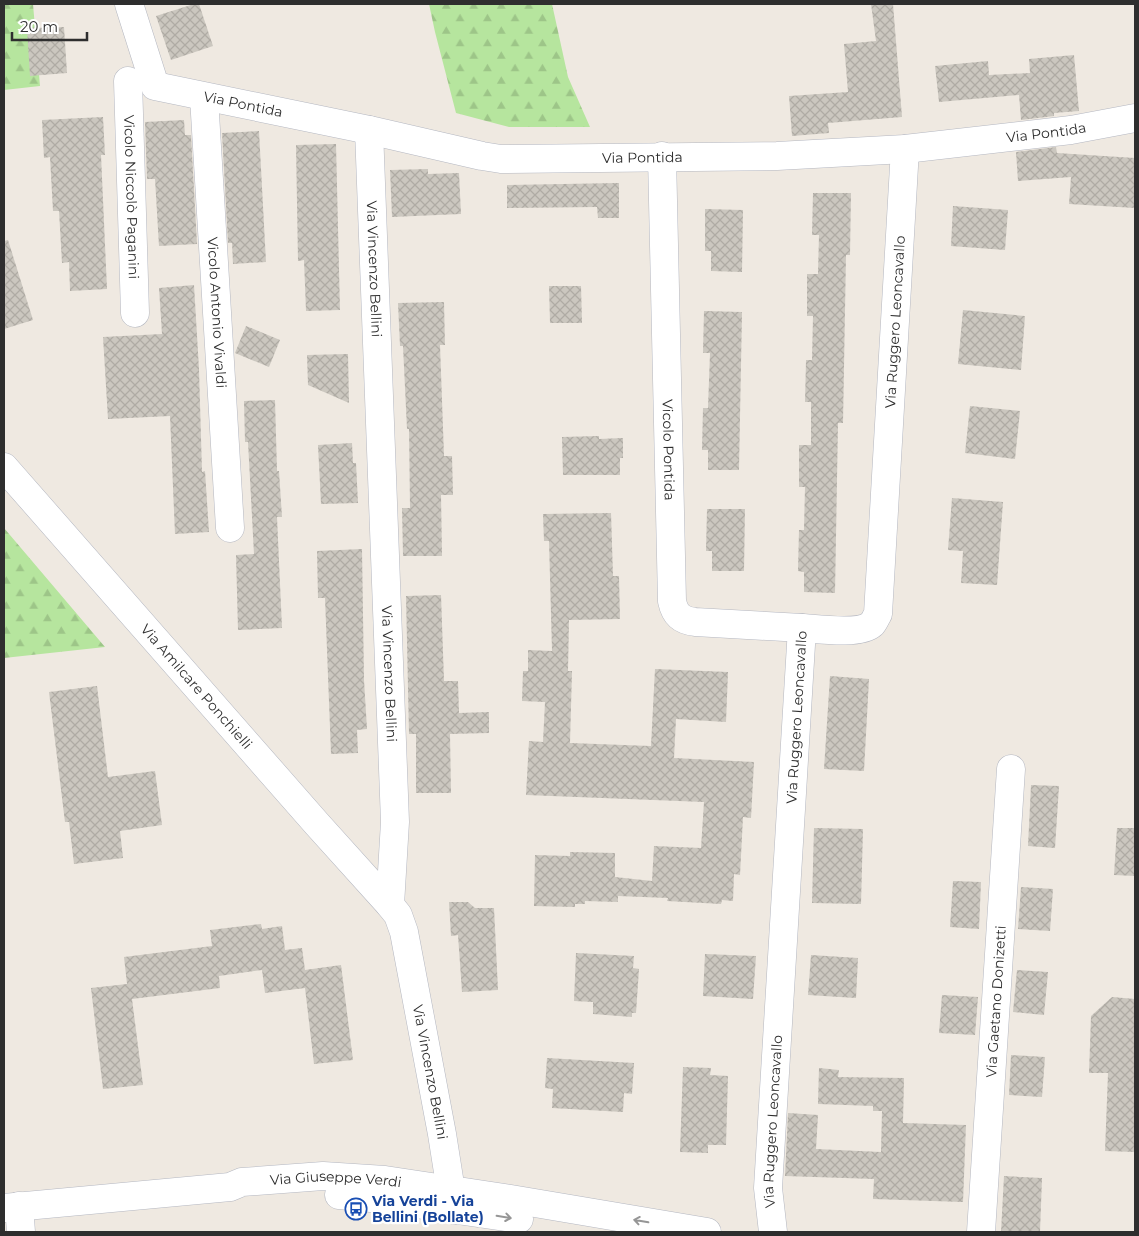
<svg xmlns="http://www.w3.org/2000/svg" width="1139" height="1236" viewBox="0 0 1139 1236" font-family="Montserrat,sans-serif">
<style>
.forest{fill:url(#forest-firs)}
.building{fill:url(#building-cross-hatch)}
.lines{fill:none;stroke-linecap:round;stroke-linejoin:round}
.street-casing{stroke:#b4b7c1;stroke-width:29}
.secondary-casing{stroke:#b4b7c1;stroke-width:29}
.street{stroke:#fff;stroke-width:28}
.secondary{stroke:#fff;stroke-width:28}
.oneway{stroke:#969696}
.labels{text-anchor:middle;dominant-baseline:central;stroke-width:4.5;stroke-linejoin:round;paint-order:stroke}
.street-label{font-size:14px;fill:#2e2e2e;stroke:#fff}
.transit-label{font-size:14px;font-weight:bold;fill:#164399;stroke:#fff;text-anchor:start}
</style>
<defs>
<pattern id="forest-firs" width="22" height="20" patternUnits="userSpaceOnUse" patternTransform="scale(1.25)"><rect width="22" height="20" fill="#b6e59e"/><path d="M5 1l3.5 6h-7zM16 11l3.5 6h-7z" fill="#9dc588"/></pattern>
<pattern id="building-cross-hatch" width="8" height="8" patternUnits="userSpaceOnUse" patternTransform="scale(1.25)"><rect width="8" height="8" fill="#cbc7bf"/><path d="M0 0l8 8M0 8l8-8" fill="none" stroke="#afaba4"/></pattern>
</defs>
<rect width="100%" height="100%" fill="#efe9e1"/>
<!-- forest -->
<path class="forest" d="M4,4H33L40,86L4,90Z
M429,4H552L568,77L590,127H509L456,113L435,32Z
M4,528L105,647L4,658Z"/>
<!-- building -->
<path class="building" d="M194,4H199L213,46L171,60L156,16Z
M871,4H893L902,117L828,123L829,133L792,136L789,96L848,92L844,44L876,41Z
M64,27L67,73L30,76L27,28Z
M1074,55L1079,111L1054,113V116L1021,120L1019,95L939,102L935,66L988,61L989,75L1030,73L1029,59Z
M103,117L105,155H101L107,289L70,291L69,262L62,263L59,211H53L50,157L44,158L42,120Z
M184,120L185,135H191L197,244L159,246L155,179H147L145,122Z
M259,131L266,262L233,264L232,243H228L222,133Z
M336,144L340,310L306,311L304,260L298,261L296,145Z
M1056,147L1057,153L1135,158V208L1069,204L1071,177L1018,181L1016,152Z
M428,169V174L459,173L461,214L392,217L390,170Z
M619,183V218H598L597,207L507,208V185Z
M813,193H851L850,255H846L843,423H838L835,593L804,592V572L798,571L799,530H804L805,487H799V445H811V402H805L806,360H812L813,316H807V274H818L819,235H812Z
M953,206L1008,210L1005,250L951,246Z
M705,209L743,210L742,272L711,271V251H705Z
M8,240L33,320L4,329V241Z
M194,285L199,369L202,472L205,471L209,532L175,534L170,416L108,419L103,337L162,334L159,288Z
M549,286H581L582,323H550Z
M444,302L445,345H440L444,456H452L453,495H441L442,556H403L402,508H410L409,429H407L403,346H400L398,303Z
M963,310L1025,316L1021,370L958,364Z
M704,311L742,312L739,470H708V450H702L703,408H708L710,353H703Z
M246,326L280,340L269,367L235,353Z
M348,354L349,403L308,385L307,355Z
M275,400L277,471H279L282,517H277L282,628L238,630L236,555L254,554L248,442H245L244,401Z
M970,406L1020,411L1015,459L965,453Z
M599,436V439L623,438V458H620V475H563L562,437Z
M352,443L353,463H356L358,503L321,504L318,445Z
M952,498L1003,502L997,585L961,583L963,551L948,550Z
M707,509H745L744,571H712V551H706Z
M611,513L613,576H619L620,619L569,620L568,671H572L570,743L651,746L655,669L728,672L726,722L676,719L674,758L754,762L751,818L743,817L740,875L734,874L733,901L722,900L721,904L667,901L668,898L618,896V902L585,901V904H575V907L534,906L535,855L570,856V852L615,853V877L652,881L654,846L701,848L704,802L526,795L529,741L543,742L545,702L522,701L523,671H528V650L552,651L549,541H544L543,514Z
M362,549L364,680L367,729L357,730L358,753L331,754L325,598H318L317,551Z
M441,595L444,681H458L459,713L489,712V733L450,734L451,793H416V734H409L406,596Z
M830,676L869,679L864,771L824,769Z
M97,686L108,777L155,771L162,825L120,831L123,858L74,864L69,822H65L49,692Z
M1031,785L1059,786L1055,848L1028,846Z
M814,828L863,829L861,904L812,903Z
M1117,828H1135V876L1114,875Z
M953,881L981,882L979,929L950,927Z
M1021,887L1053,889L1050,931L1018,929Z
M449,902H468L475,908H494L498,990L462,992L458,935L451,936Z
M261,924L262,929L282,926L285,950L302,948L305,970L341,965L353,1060L314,1064L305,988L265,993L262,970L219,976L220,988L132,999L143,1085L103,1089L91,988L127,984L124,957L212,946L210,930Z
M576,953L634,956L633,968L639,969L636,1013H632V1017L593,1014V1002L574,1001Z
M705,954L756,956L753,999L703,996Z
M811,955L858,958L856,998L808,995Z
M1017,970L1048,972L1044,1015L1013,1012Z
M942,995L978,997L975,1035L939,1033Z
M1112,997L1135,999V1152L1105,1151L1108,1073H1089L1091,1016Z
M1011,1055L1045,1057L1042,1097L1009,1095Z
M547,1058L634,1063L632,1094L624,1093L623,1112L552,1108L553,1089L545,1088Z
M683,1067L711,1068L710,1075L728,1076L726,1145H708V1153L680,1152Z
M819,1068L839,1070L838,1077L904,1078L903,1123L966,1125L963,1202L873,1199L874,1179L785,1176L788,1113L818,1115L816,1149L881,1152L882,1111H873V1106L818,1104Z
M1004,1176L1042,1178L1040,1232H1001Z"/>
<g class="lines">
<!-- street casing -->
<g class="street-casing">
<g id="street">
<path id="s1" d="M129,4L155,86L369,130L482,156L501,159L777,156L905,149L1071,130L1135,118"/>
<path id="s2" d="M128,81L135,313"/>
<path id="s3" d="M204,97L230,528"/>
<path id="s4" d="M369,130L395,822L390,905L398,915L404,932L442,1134L454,1210"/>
<path id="s5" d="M662,156L672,601C675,615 681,620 695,622L802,628"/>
<path id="s6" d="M4,467L317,824L390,905"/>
<path d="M19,1206L21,1232"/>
<path id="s7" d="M773,1232L768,1188L802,628C818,629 860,635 872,624C874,622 876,617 878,614L905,149"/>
<path id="s8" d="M981,1232L1011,769"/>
</g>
</g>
<!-- secondary casing -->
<g class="secondary-casing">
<g id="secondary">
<path d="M339,1195L382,1199L519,1219"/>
<path id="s9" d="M4,1208L230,1187L242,1182L323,1176L385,1180L511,1199L707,1232"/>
</g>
</g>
<!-- street -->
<use href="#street" class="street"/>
<!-- secondary -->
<use href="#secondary" class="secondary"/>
</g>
<!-- one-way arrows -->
<defs><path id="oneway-shaft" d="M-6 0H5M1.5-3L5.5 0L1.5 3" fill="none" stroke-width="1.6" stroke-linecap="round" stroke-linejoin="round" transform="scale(1.25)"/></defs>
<g class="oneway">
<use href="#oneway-shaft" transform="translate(504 1217) rotate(9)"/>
<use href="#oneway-shaft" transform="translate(641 1221) rotate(-170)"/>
</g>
<!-- icons -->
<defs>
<g id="bus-ring" transform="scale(1.125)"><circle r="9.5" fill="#fff" stroke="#1a4fb4" stroke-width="1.5"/><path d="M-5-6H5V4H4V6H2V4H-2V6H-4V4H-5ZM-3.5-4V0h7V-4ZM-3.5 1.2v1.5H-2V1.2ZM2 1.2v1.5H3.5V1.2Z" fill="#1a4fb4"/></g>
</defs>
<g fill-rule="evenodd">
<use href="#bus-ring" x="356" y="1209"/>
</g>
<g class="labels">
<!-- street labels -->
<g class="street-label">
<text stroke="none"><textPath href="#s1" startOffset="176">Via Pontida</textPath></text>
<text stroke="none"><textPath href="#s1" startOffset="986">Via Pontida</textPath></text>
<text stroke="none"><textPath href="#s1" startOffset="581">Via Pontida</textPath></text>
<text stroke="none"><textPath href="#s2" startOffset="116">Vicolo Niccolò Paganini</textPath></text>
<text stroke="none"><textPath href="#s4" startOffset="139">Via Vincenzo Bellini</textPath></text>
<text stroke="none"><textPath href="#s3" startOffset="216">Vicolo Antonio Vivaldi</textPath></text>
<text stroke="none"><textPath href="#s7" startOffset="981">Via Ruggero Leoncavallo</textPath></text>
<text stroke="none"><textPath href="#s5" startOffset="294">Vicolo Pontida</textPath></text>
<text stroke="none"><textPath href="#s4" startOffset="544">Via Vincenzo Bellini</textPath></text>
<text stroke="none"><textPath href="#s6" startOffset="292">Via Amilcare Ponchielli</textPath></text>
<text stroke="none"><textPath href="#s7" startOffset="516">Via Ruggero Leoncavallo</textPath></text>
<text stroke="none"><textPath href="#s8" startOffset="231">Via Gaetano Donizetti</textPath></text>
<text stroke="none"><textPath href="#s4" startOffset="949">Via Vincenzo Bellini</textPath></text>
<text stroke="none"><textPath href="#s7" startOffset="111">Via Ruggero Leoncavallo</textPath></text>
<text stroke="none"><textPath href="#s9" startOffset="334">Via Giuseppe Verdi</textPath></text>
</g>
<!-- transit labels -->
<g class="transit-label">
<text x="372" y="1201">Via Verdi - Via<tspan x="372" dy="16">Bellini (Bollate)</tspan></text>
</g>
</g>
<!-- border -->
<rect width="1139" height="1236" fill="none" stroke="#2e2e2e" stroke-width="10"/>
<!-- scale -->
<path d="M12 32v8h75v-8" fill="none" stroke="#2e2e2e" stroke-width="2.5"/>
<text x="20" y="32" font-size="15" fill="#2e2e2e" stroke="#ffffff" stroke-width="4" paint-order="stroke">20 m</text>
</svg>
